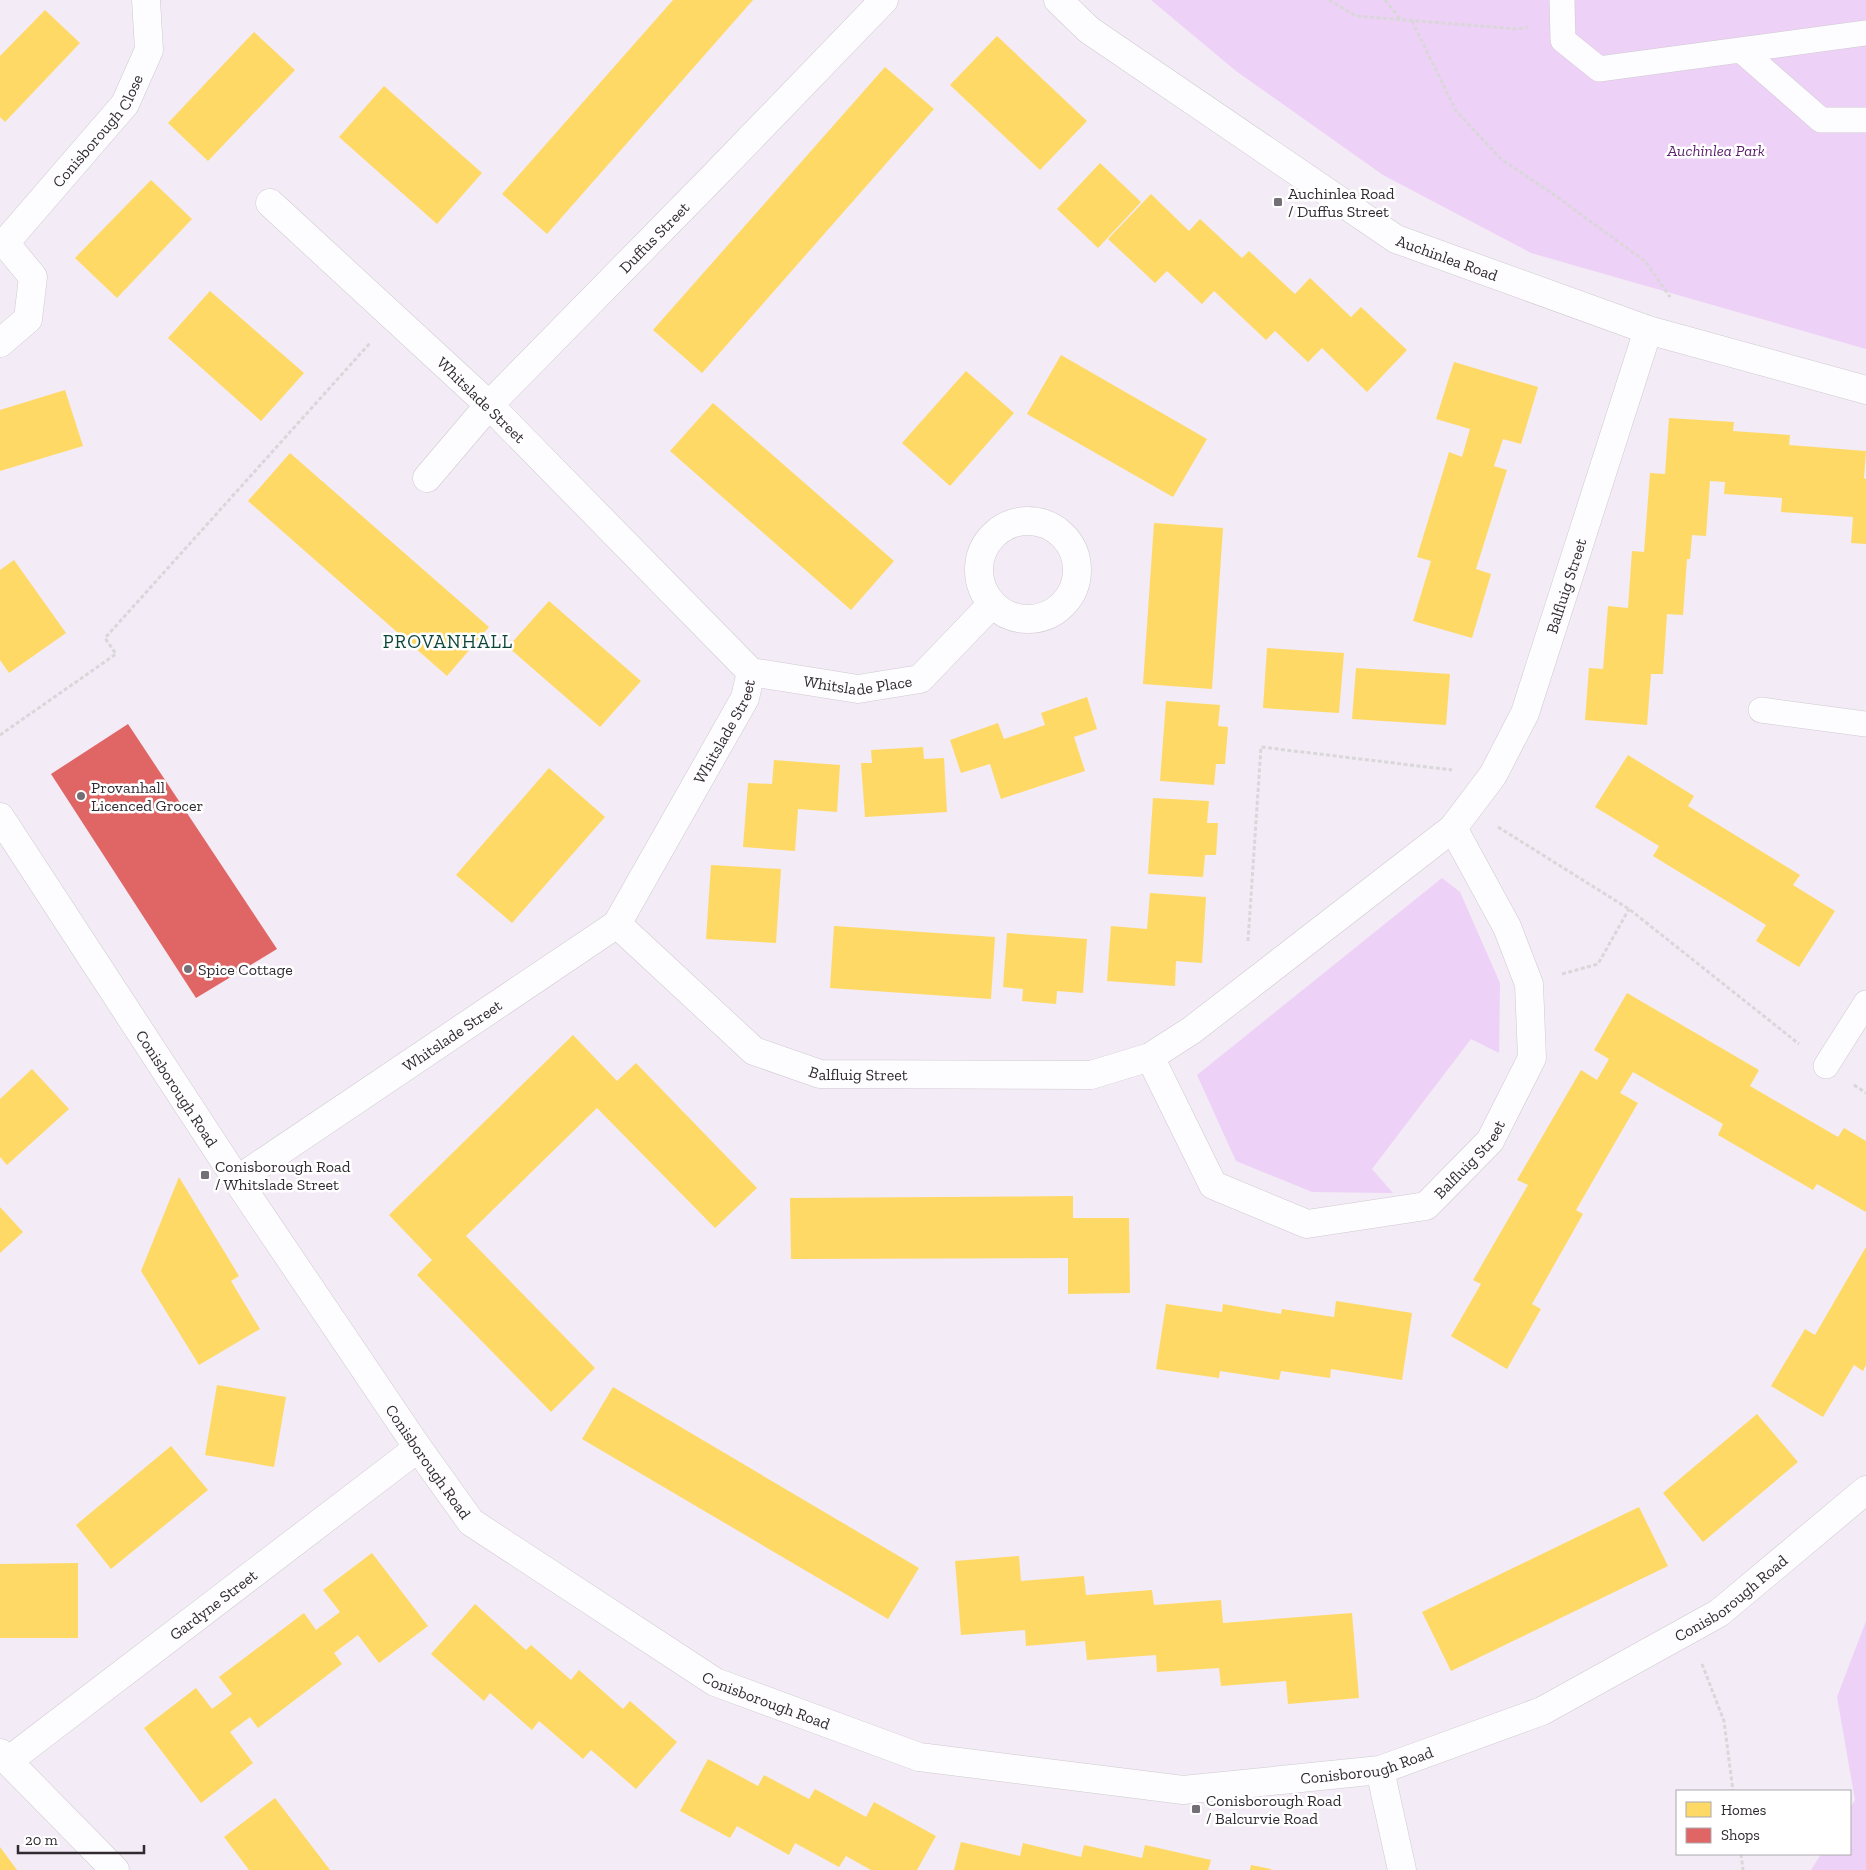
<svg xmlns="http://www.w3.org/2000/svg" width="1866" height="1870" viewBox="0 0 1866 1870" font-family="'Zilla Slab',serif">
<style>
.green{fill:#eed1f7}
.homes{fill:#ffd966}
.shops{fill:#e06666}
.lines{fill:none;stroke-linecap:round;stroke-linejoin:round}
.service-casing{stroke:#cfc9d1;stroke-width:26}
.minor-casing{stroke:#cfc9d1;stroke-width:29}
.tertiary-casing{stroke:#cfc9d1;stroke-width:29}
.path{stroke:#d9d7d9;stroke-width:3;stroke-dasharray:4 2.5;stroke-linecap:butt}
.service{stroke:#fdfcfe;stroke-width:25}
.minor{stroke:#fdfcfe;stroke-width:28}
.tertiary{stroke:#fdfcfe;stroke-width:28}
.poi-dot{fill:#746e76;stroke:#fff;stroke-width:2}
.labels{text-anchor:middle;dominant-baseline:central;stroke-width:5;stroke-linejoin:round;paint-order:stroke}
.street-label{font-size:16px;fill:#302b31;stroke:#fff}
.park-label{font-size:16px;font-style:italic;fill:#5d226d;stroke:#fff}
.poi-label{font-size:16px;fill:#302b31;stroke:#fff;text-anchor:start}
.quarter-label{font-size:19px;letter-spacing:1px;fill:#0d453a;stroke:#fff}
</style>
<rect width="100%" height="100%" fill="#f3ebf5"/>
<!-- green -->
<path class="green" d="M1151,0H1866V349L1531,253L1383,175L1236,71Z
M1442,878L1460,892L1500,983L1499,1053L1471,1039L1372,1169L1393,1193L1312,1192L1236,1161L1197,1075Z
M1866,1621V1870H1811L1821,1854H1850V1808L1855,1800L1837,1697Z"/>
<!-- homes -->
<path class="homes" d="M673,0H753L547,234L502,194Z
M45,10L80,43L5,122L0,117V56Z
M254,32L295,70L208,161L168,123Z
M997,36L1087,121L1040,170L950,85Z
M885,67L934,109L702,373L653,330Z
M384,86L482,173L437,224L339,137Z
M1100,163L1141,202L1098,248L1057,209Z
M151,180L192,219L117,298L75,258Z
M1151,194L1189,231L1200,219L1242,258L1249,251L1295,294L1310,278L1351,317L1361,307L1407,350L1367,392L1322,348L1308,362L1275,331L1266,340L1214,291L1202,304L1167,271L1155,283L1108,239Z
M210,291L304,373L261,421L168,338Z
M1061,355L1207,439L1173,497L1027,414Z
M1454,362L1538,387L1521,444L1503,439L1494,466L1507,470L1476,569L1491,574L1472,638L1413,621L1431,561L1417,557L1449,452L1462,457L1470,429L1436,419Z
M966,371L1014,413L950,486L902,443Z
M65,390L83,446L0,471V410Z
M713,403L894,561L851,610L670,451Z
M1669,418L1734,422L1733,431L1790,435L1789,445L1866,451L1864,478L1866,479V544L1851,543L1853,517L1781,512L1782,498L1724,494L1725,482L1710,481L1706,536L1692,535L1690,559H1687L1683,615L1667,614L1663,674H1651L1647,725L1585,720L1589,668L1603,669L1608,606L1628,608L1632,551L1644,552L1650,473L1665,474Z
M290,453L489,627L447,676L248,501Z
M1154,523L1223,528L1212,689L1143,684Z
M14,560L66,633L9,673L0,660V570Z
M549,601L641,681L600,727L508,647Z
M1267,648L1344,653L1339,713L1263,708Z
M1356,668L1450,674L1446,725L1352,719Z
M1087,697L1097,729L1074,737L1085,771L1001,799L990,764L961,773L950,740L998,723L1004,739L1045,725L1041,713Z
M1166,701L1220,705L1218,726L1228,727L1225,764H1216L1214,785L1160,781Z
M923,747L924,759L944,758L947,812L865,817L861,763H872L871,750Z
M1628,755L1694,796L1688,806L1800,875L1793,885L1835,911L1799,967L1756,941L1766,925L1653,856L1659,846L1595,807Z
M774,760L840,765L837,812L798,809L795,851L743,847L748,783L772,784Z
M549,768L605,817L512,923L456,875Z
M1153,798L1209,801L1207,823H1218L1216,855H1205L1203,877L1148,874Z
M711,865L781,869L776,943L706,939Z
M1150,893L1206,897L1202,963L1176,961L1175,986L1107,981L1111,926L1147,929Z
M834,926L995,937L991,999L830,988Z
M1007,933L1087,939L1083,993L1057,991L1056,1004L1022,1001L1023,989L1003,987Z
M1627,993L1759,1070L1750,1086L1838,1137L1844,1128L1866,1141V1212L1817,1184L1813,1190L1718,1135L1723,1124L1633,1072L1620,1093L1638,1103L1576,1210L1583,1214L1532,1304L1541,1309L1507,1369L1451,1336L1481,1284L1473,1280L1528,1185L1517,1180L1581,1070L1597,1080L1609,1059L1594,1050Z
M573,1035L617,1081L636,1063L757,1188L715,1228L597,1108L466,1236L595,1368L551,1412L417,1275L432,1260L389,1215Z
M32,1069L69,1109L7,1165L0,1157V1099Z
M179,1177L239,1276L231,1281L260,1329L199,1365L141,1271Z
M1073,1196V1218H1129L1130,1293L1068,1294V1258L791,1259L790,1198Z
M0,1207L23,1232L0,1253Z
M1866,1247V1365L1863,1371L1854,1365L1823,1417L1771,1386L1805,1329L1815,1335Z
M1336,1301L1412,1313L1402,1380L1331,1369L1330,1378L1281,1371L1279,1380L1220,1371L1219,1378L1156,1369L1166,1304L1222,1312L1223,1304L1281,1314L1282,1309L1334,1317Z
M217,1385L286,1397L274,1467L205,1455Z
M613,1387L919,1568L888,1619L582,1439Z
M1757,1414L1798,1462L1703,1542L1663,1493Z
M171,1446L208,1490L111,1569L76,1525Z
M1639,1507L1668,1566L1451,1671L1422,1612Z
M372,1553L428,1626L379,1663L358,1635L334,1653L342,1664L258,1728L250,1717L230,1732L253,1763L201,1803L144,1728L196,1688L212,1709L232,1694L219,1677L304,1613L316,1630L340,1612L323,1590Z
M1019,1556L1021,1581L1084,1576L1086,1595L1152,1590L1154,1605L1221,1600L1223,1623L1352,1613L1359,1698L1288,1704L1286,1681L1221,1686L1219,1668L1157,1672L1156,1655L1087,1660L1085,1641L1026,1646L1025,1630L961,1635L955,1561Z
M78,1563V1638H0V1564Z
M475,1604L526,1650L531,1645L571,1680L579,1670L623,1709L630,1701L677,1742L636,1789L591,1750L583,1759L539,1721L532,1730L490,1693L484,1701L431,1654Z
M708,1759L758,1786L764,1775L809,1799L815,1789L866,1817L874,1802L936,1836L917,1870H871L846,1856L839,1867L795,1843L789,1855L737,1826L730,1838L680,1811Z
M275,1798L330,1870H249L224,1837Z
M961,1842L1020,1856L1023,1843L1081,1857L1084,1845L1142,1858L1145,1845L1211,1860L1208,1870H954Z
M0,1847L17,1870H0Z
M1251,1865L1271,1869V1870H1250Z"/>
<!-- shops -->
<path class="shops" d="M128,724L277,949L196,998L51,774Z"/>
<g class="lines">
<!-- service casing -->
<g class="service-casing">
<path id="service" d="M1562,0L1563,40L1599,69L1866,33
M1741,50L1821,120H1866
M1761,710L1866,724
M1826,1066L1866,1003"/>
</g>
<!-- minor casing -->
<g class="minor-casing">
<g id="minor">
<path d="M0,242L5,243L33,277L28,319L0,343"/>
<path id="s1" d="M5,243L125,104L149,50L146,0"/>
<path id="s2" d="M427,478L489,405L714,176L884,0"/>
<circle cx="1028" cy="570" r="49"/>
<path id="s3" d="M751,672L858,689L920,679L992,604"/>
<path id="s4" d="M0,817L237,1180L418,1448L471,1522L715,1682L919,1757L1183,1790L1380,1770L1542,1711L1719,1613L1866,1490"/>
<path id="s5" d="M617,924L754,1051L820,1074L1091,1075L1150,1057L1192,1030L1453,828L1493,775L1525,713L1648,330"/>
<path id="s6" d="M1150,1057L1213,1185L1307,1224L1426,1206L1490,1141L1532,1058L1529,984L1507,927L1453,828"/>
<path id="s7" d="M237,1180L617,924L745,698L751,672L489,405L270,203"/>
<path d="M0,1753L115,1870"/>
<path id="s8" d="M8,1761L418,1448"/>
<path d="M1380,1770L1402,1870"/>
</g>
</g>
<!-- tertiary casing -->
<g class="tertiary-casing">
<g id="tertiary">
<path id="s9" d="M1058,0L1089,30L1396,239L1648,330L1866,390"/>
</g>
</g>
<!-- path -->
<path class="path" d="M1329,0L1356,16L1517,29L1528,27
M1385,0L1401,20
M1412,21L1456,111L1501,159L1553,194L1646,262L1670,297
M0,735L116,654L105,638L370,343
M1498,827L1629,909L1799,1044
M1248,941L1261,747L1452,770
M1562,974L1598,964L1629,909
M1854,1085L1866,1093
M1702,1664L1724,1721L1733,1791
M1741,1854L1743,1870"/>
<!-- service -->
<use href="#service" class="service"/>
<!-- minor -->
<use href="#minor" class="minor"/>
<!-- tertiary -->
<use href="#tertiary" class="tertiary"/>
</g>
<!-- markers -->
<g class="poi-dot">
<rect x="1273" y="197" width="10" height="10" rx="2.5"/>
<circle cx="81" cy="796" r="5"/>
<circle cx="188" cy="969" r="5"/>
<rect x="200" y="1170" width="10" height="10" rx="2.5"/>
<rect x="1191" y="1804" width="10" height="10" rx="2.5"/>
</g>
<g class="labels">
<!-- street labels -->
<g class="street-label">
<text stroke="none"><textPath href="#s1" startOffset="146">Conisborough Close</textPath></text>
<text stroke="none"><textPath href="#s2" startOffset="331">Duffus Street</textPath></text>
<text stroke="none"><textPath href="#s9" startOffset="469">Auchinlea Road</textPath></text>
<text transform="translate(481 400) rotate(44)">Whitslade Street</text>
<text stroke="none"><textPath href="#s5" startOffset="1239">Balfluig Street</textPath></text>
<text stroke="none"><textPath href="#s3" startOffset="108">Whitslade Place</textPath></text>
<text stroke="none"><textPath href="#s7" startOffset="679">Whitslade Street</textPath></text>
<text stroke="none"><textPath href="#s7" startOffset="259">Whitslade Street</textPath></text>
<text stroke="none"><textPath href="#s5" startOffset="295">Balfluig Street</textPath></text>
<text stroke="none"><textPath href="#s4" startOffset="324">Conisborough Road</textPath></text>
<text stroke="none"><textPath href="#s6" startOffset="429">Balfluig Street</textPath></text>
<text stroke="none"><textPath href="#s4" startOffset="774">Conisborough Road</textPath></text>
<text stroke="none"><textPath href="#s4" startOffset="2214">Conisborough Road</textPath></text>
<text stroke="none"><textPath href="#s8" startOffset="258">Gardyne Street</textPath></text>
<text stroke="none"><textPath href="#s4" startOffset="1194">Conisborough Road</textPath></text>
<text stroke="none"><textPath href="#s4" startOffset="1809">Conisborough Road</textPath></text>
</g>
<!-- park labels -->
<g class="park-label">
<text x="1716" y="150">Auchinlea Park</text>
</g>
<!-- poi labels -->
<g class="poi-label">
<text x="1288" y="193">Auchinlea Road<tspan x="1288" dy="18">/ Duffus Street</tspan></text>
<text x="91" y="787">Provanhall<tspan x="91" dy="18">Licenced Grocer</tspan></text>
<text x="198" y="969">Spice Cottage</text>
<text x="215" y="1166">Conisborough Road<tspan x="215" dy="18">/ Whitslade Street</tspan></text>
<text x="1206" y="1800">Conisborough Road<tspan x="1206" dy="18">/ Balcurvie Road</tspan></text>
</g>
<!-- quarter labels -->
<g class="quarter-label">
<text x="448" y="641">PROVANHALL</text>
</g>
</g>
<!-- legend -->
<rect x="1676" y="1790" width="175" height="65" fill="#ffffff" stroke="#acaaad"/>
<rect x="1686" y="1802" width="25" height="15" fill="#ffd966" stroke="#acaaad"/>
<text x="1721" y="1815" font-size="15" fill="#302b31">Homes</text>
<rect x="1686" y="1828" width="25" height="15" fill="#e06666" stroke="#acaaad"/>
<text x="1721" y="1840" font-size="15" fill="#302b31">Shops</text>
<!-- scale -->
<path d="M18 1845v8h126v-8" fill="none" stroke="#302b31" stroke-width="2.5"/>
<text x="25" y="1845" font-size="15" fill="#302b31" stroke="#ffffff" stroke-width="4" paint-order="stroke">20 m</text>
</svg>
